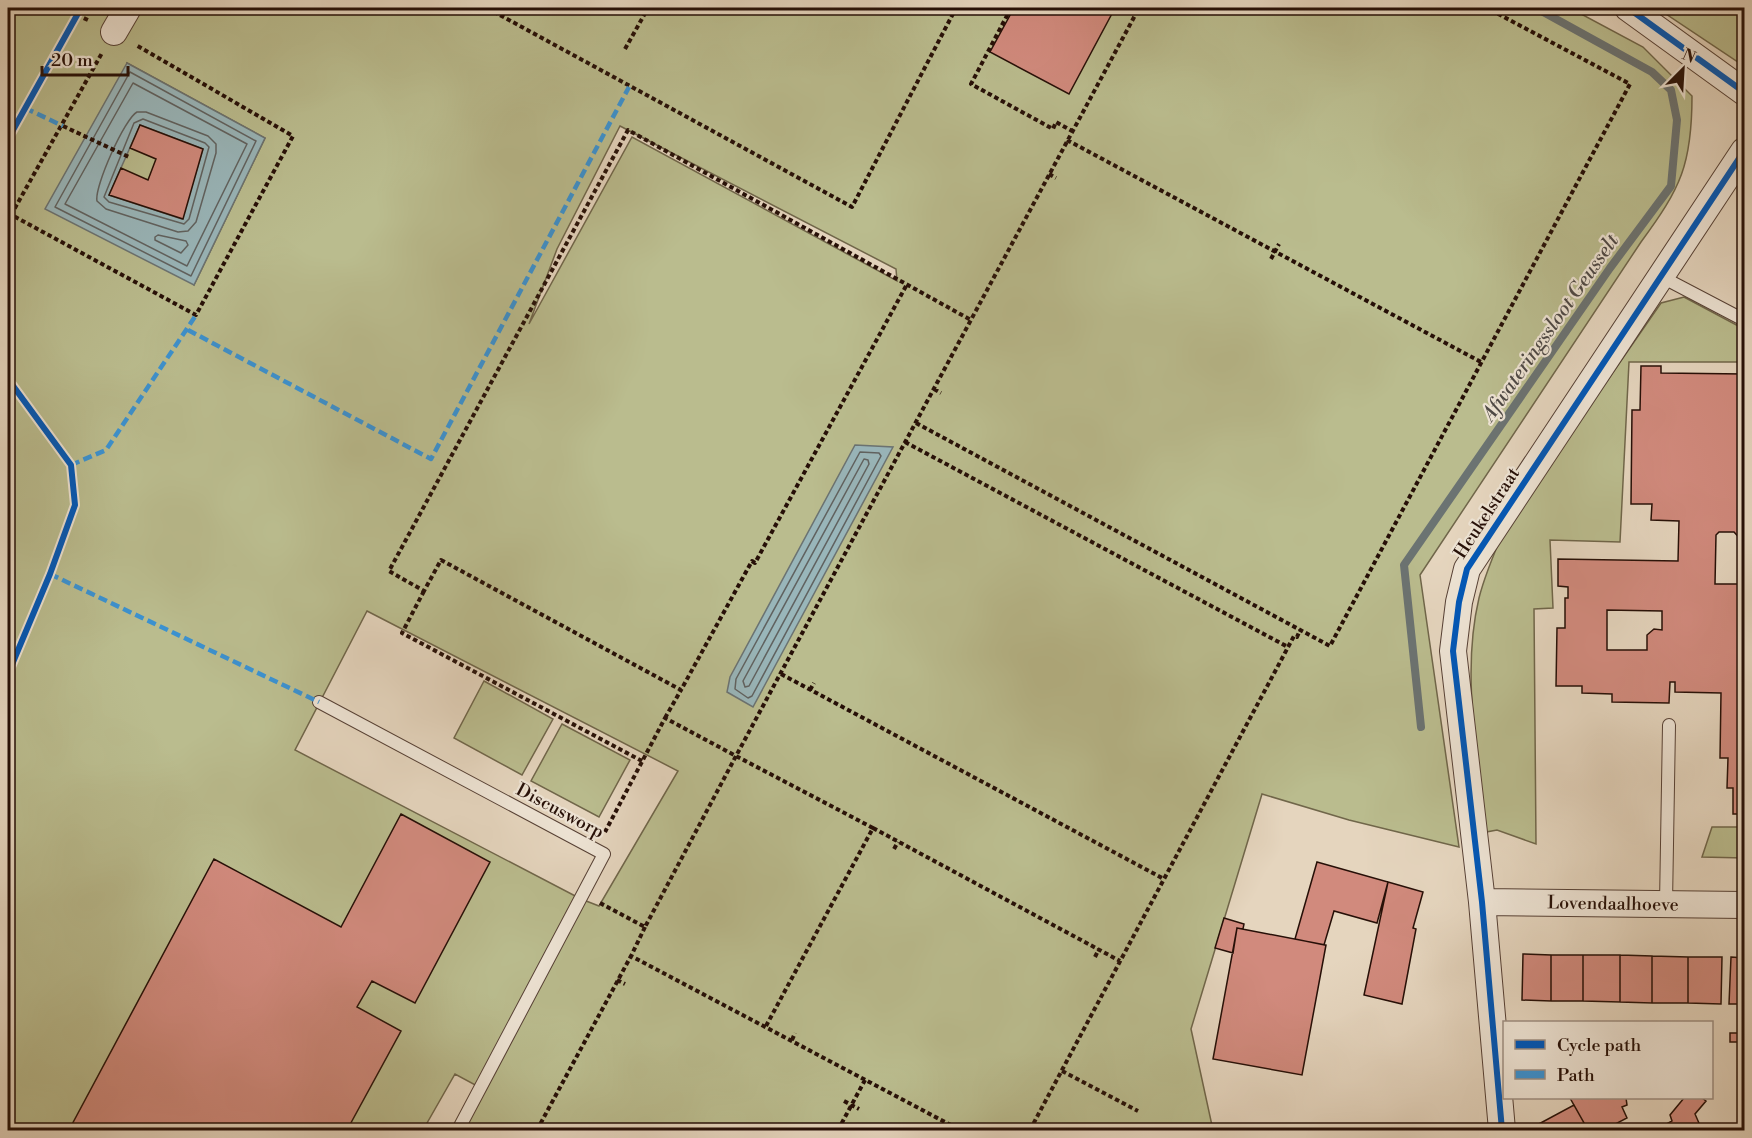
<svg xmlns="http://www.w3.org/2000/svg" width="1752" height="1138" viewBox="0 0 1752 1138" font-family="'Libre Bodoni',serif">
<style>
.green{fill:#babc8e;stroke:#70664a;stroke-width:1.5;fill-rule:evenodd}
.water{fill:#99b6ba;stroke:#6b7372;stroke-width:1.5;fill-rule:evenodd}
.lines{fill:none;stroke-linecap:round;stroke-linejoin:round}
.shore{stroke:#606260;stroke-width:1.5}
.stream{stroke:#6b7372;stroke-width:8}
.building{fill:#d18a7d;stroke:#260f07;stroke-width:1.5;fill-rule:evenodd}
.lane-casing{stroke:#564035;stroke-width:14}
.street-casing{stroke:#564035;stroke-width:28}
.path{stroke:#260f07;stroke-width:4;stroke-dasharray:4.5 3;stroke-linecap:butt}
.lane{stroke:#eee4d5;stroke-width:12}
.street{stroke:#eee4d5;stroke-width:26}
.quiet{stroke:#3b92d1;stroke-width:4.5;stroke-dasharray:9 4.5;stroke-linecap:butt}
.cycleway-casing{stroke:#eee4d5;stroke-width:10}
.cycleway{stroke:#0057b8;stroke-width:6}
.labels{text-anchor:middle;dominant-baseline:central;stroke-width:4.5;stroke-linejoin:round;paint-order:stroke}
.street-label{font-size:18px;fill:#260f07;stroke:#eee4d5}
.water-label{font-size:20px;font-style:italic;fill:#4e4946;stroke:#eee4d5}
</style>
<rect width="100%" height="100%" fill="#e5d5be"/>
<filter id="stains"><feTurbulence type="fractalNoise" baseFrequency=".00333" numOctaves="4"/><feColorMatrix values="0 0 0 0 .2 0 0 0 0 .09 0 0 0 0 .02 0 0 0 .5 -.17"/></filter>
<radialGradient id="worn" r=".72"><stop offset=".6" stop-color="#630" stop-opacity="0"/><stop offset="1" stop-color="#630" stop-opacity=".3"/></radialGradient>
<!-- green -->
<path class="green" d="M8,8H1570L1643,47L1692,96C1692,164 1681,188 1641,242L1420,575L1459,847L1349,820L1262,794L1191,1029L1213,1130H458L481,1088L455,1074L423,1130H8ZM127,63L265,138L194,285L109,195L183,219L203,149L140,125L130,148ZM620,126L896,269L897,281L632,137L529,324L557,249ZM367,611L678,771L599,906L581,899L295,750Z
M1657,8H1744V66Z
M1684,297L1744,329V362H1629L1620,542L1550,540L1553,608L1534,609L1536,844L1497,830L1486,832C1478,755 1461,674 1479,598C1485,574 1495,551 1505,528L1661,303Z
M484,681L553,719L522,775L454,738Z
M562,724L630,760L599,817L531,781Z
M1712,827H1744V858L1702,857Z"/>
<!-- water -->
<path class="water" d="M127,63L265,138L194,285L45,209ZM140,125L203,149L182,219L109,195Z
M855,445L893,447L753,707L727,692L730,677Z"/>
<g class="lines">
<!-- shore -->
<path class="shore" d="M130,72L256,141L191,276L55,207Z
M133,83L247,144L187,266L65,204Z
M137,112H146L208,136L216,144V153L196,222L188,231L178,232L106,209L97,201C94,187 125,118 137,112Z
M143,119L205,143L209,147L189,219L184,224L109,202L104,197L134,123Z
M158,235L186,241L188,245L181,253L155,240V237Z
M860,452L879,453L881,456L752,696L748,698L735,689L736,679Z
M864,459L868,460L869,464L749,686L745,687L743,681Z"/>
<!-- stream -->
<path class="stream" d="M1421,727L1404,565L1610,268L1671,186L1677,120L1671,90L1652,72L1536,8"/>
</g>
<!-- building -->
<path class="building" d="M1014,8H1115L1069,94L990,52Z
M140,125L203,149L183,219L109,195L121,168L148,180L156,159L130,148Z
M1641,366H1661V373L1744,374V543L1734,532H1719L1716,535L1715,584H1744V814H1733V788H1727L1728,758H1720L1721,693L1675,692V682H1670L1669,703L1612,702V694L1582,693V686H1556L1557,628H1565V598H1568V587L1558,586V559L1678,561L1679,521L1651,520L1652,504H1631L1632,410H1640ZM1607,610L1662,611V630L1654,629L1647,635V650H1607Z
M401,814L490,862L415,1003L372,981L357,1007L401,1031L347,1130H69L214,859L341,927Z
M1317,862L1388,882L1377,923L1334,911L1324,945L1295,939Z
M1388,882L1423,892L1413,928L1416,929L1402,1004L1364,995Z
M1224,918L1244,924L1243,929L1237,928L1233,953L1215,948Z
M1237,928L1326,945L1302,1075L1213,1059Z
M1523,954L1551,955V1001L1522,1000Z
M1551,955H1583V1001H1551Z
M1583,955H1620V1002L1583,1001Z
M1620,955L1652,956V1003L1620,1002Z
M1652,956L1688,957V1003H1652Z
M1688,957H1722L1721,1004L1688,1003Z
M1731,957L1744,958V1004H1729Z
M1730,1033H1744V1042H1730Z
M1570,1098H1626L1627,1105L1622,1107L1627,1118L1604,1130H1588Z
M1684,1098H1702L1706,1101L1695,1114L1702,1130H1662L1661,1127L1672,1121L1670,1115Z
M1574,1105L1588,1130H1535V1126Z"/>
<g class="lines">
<!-- lane casing -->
<g class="lane-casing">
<path id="lane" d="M1660,276L1744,320
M319,702L604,854L458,1130
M1666,904L1669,725"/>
</g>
<!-- street casing -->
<g class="street-casing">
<path id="street" d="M1628,8L1744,92
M114,32L128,8
M1482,902L1744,905
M1502,1130L1482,902L1453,651L1459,602L1467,569L1744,151"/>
</g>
<!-- path -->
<path class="path" d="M487,8L852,207L956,8
M1011,8L971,84L1053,129L1056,122L1072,131
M77,15L90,21
M625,49L648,8
M63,126L129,157
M1067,140L1481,362
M1049,174L1056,178
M8,213L196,315L293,136L136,45
M11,215L102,53
M1271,259L1279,244
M906,286L755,563L752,561L681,690L441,560L424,591L389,571L628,130L971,320
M934,389L941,393
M916,423L1330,646L1630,84L1487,8
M905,442L1288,647
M424,591L402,633L642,761
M781,674L1164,879L1294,636L1297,637L1300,630
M810,690L814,683
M665,718L681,690
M873,828L1120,961
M894,849L898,842
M600,903L645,927L736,756L665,718L605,832
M645,927L631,956L960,1130
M1095,957L1099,949
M617,980L625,984
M766,1026L873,828L736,756L1139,8
M792,1040L795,1033
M1062,1071L1138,1111
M844,1101L859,1109
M537,1130L631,956
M838,1130L865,1080
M1030,1130L1164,879"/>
<!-- lane -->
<use href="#lane" class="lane"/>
<!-- street -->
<use href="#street" class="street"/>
<!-- quiet -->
<path class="quiet" d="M25,108L63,126
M188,330L431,459L629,87
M71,465L106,450L196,315
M50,574L319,702"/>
<!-- cycleway casing -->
<g class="cycleway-casing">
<path id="cycleway" d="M1628,8L1744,92
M8,139L81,8
M8,379L71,465L75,505L50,574L8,674
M1502,1130L1482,902L1453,651L1459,602L1467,569L1744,151"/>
</g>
<!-- cycleway -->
<use href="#cycleway" class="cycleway"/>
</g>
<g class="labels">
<!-- street labels -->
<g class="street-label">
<text transform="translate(1487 513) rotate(-57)">Heukelstraat</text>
<text transform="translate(560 811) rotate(28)">Discusworp</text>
<text transform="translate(1613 904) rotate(1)">Lovendaalhoeve</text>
</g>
<!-- water labels -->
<g class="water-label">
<text transform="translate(1551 328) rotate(-55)">Afwateringssloot Geusselt</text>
</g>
</g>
<!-- margin -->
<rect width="1752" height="1138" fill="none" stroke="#e5d5be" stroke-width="30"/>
<rect x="9" y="9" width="1734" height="1120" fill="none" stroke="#260f07" stroke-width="3"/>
<rect x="15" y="15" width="1722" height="1108" fill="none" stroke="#260f07" stroke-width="1.5"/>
<!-- legend -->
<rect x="1503" y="1021" width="210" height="78" fill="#eee4d5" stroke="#9e8f83" stroke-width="1.5"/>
<rect x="1515" y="1040" width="30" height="9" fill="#0057b8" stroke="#9e8f83" stroke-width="1.5"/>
<text x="1557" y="1051" font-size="18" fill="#260f07">Cycle path</text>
<rect x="1515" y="1070" width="30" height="9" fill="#3b92d1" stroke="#9e8f83" stroke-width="1.5"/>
<text x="1557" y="1081" font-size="18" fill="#260f07">Path</text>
<!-- north arrow -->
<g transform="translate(1683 69) rotate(24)" stroke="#eee4d5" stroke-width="4.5" paint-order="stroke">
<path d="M0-4.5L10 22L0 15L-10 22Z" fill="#260f07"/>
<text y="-9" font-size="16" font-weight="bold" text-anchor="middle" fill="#260f07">N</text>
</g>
<!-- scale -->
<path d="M42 66v9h86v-9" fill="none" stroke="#260f07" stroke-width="3"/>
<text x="51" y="66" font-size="18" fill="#260f07" stroke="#eee4d5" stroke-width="4.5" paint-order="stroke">20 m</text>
<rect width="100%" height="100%" filter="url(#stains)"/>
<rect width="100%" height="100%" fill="url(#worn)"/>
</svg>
